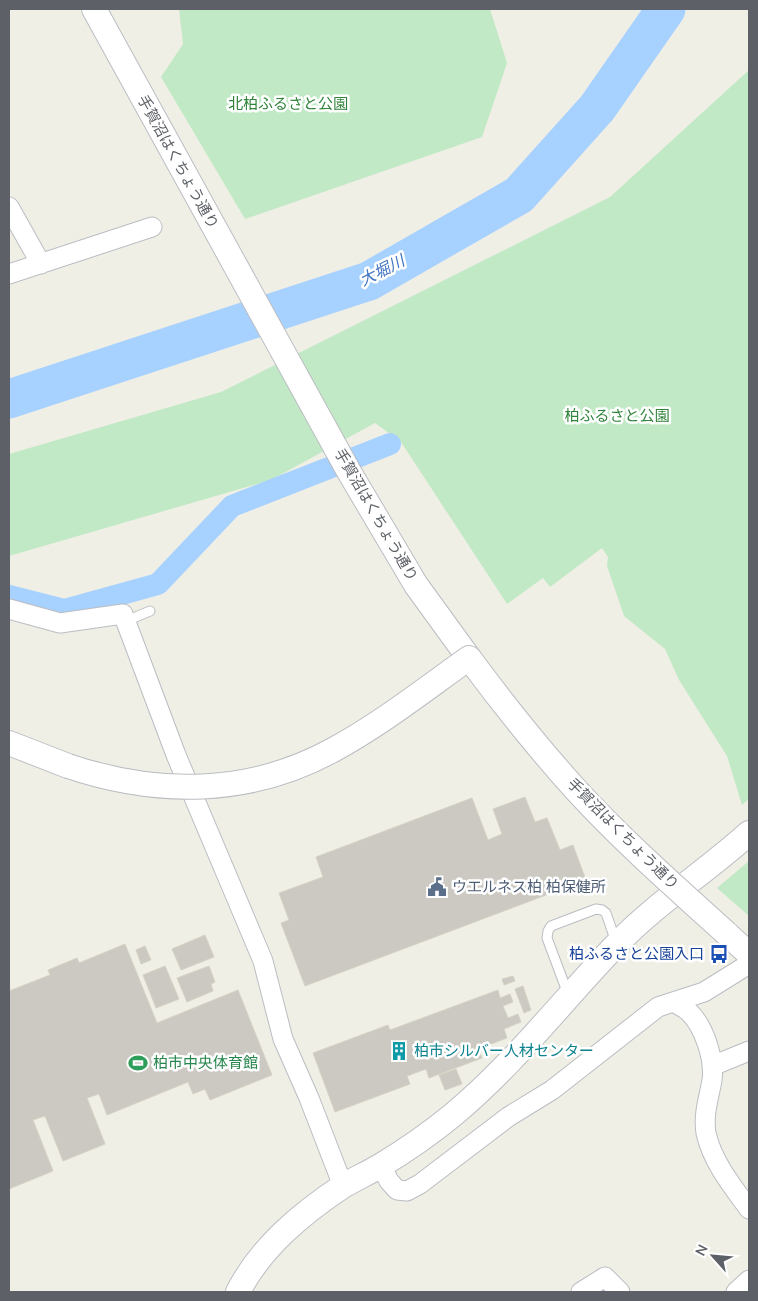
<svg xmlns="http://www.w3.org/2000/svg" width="758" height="1301" viewBox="0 0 758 1301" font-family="'Nunito Sans','Noto Sans JP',sans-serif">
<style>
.green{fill:#c1e9c5}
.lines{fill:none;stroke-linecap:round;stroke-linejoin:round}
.canal{stroke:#a7d1ff;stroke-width:22}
.river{stroke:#a7d1ff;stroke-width:39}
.building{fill:#ccc9c3;stroke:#d6d2c4}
.service-casing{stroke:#babdc2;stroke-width:11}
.minor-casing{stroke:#babdc2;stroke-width:21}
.tertiary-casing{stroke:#babdc2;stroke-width:26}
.service{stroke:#fff;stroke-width:9}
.minor{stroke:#fff;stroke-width:19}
.tertiary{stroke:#fff;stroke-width:24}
.tertiary-bridge-casing{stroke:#babdc2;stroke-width:26;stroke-linecap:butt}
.tertiary-bridge{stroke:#fff;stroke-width:24}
.labels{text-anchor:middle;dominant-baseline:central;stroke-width:5;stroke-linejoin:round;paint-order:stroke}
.park-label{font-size:15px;fill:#30833a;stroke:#fff}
.street-label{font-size:15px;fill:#5d6167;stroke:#fff}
.service-label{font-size:15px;fill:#4e5e75;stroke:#fff;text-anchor:start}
.transit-label{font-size:15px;fill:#164399;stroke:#fff;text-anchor:end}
.culture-label{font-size:15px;fill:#0d838f;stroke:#fff;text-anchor:start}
.leisure-label{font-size:15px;fill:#27864d;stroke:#fff;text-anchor:start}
.water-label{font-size:16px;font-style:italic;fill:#4074c1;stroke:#fff}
</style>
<rect width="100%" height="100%" fill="#f0efe6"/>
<!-- green -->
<path class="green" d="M179,9H490L507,63L482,137L245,219L161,77L183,44Z
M749,70V799L742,805L727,756L679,680L665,649L624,616L607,566L608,557L602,548L550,587L543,578L507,604L401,442L375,423L271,480L9,556V454L221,392L610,197Z
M749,861V916L717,888Z"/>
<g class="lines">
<!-- canal -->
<path class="canal" d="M9,596L64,610L158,584L232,506L390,444"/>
<!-- river -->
<path class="river" d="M9,399L369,281L519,195L597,108L666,9"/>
</g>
<!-- building -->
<path class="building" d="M525,797L535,822L547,818L560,850L573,845L586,880L305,986L281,923L289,920L279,893L323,877L316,857L472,798L488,840L502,834L493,809Z
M205,935L214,957L181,970L172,949Z
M125,944L157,1023L238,990L272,1075L210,1100L205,1089L193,1094L188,1082L107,1115L99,1094L87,1098L105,1144L63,1161L45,1116L33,1120L53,1171L9,1189V991L50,975L48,970L77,958L79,963Z
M145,946L151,960L141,964L136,950Z
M165,966L179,999L156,1008L143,975Z
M209,966L215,982L211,984L213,991L187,1002L177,978Z
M513,976L515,981L504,985L502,979Z
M523,986L531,1010L524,1013L515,989Z
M498,990L500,998L510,994L513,1002L503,1006L508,1018L518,1014L521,1022L504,1029L507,1038L478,1049L482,1058L429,1078L426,1069L407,1076L410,1084L335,1112L313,1053L388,1025L390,1030Z
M456,1069L462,1084L445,1090L439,1075Z"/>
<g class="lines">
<!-- service casing -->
<g class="service-casing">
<path id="service" d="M126,621L150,611
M568,994L547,938L548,931L551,926L596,909L602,910L606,913L616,942"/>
</g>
<!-- minor casing -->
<g class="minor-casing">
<path id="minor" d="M9,207L41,264
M9,274L152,227
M9,609L60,623L123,614L176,755L263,961L283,1039L309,1098L343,1186
M673,1002L704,992L749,964
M712,1066L749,1051
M381,1166L389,1181L397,1190L407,1191L420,1184L508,1117L552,1090L658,1007L673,1002C679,1005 685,1008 689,1012C704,1026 715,1060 712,1080C709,1098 703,1114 706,1133C712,1161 732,1186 749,1209
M581,1292L605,1277L620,1292
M736,1292L749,1280"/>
</g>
<!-- tertiary casing -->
<g class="tertiary-casing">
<path id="tertiary" d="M94,9L348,470L416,585L469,658
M9,743L68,766
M726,933L749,954
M238,1292C261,1247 301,1214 343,1186C355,1179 368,1173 380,1166C405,1151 431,1133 454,1114C514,1064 562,1001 616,945C656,903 706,872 749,833"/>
</g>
<!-- service -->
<use href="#service" class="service"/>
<!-- minor -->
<use href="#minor" class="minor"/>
<!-- tertiary -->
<use href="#tertiary" class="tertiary"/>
<!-- tertiary-bridge casing -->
<g class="tertiary-bridge-casing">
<path id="tertiary-bridge" d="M68,766C157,796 249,796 333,750C381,724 424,690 469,658C503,704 539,749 577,791C623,841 675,887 726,933"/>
</g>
<!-- tertiary-bridge -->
<use href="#tertiary-bridge" class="tertiary-bridge"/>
</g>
<!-- icons -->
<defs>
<g id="civic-bare" transform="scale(1.5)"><path d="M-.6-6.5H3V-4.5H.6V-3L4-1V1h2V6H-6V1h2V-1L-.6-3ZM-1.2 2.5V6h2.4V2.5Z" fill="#5c6f8a" stroke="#fff" stroke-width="2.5" paint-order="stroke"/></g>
<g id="bus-bare" transform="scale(1.5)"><path d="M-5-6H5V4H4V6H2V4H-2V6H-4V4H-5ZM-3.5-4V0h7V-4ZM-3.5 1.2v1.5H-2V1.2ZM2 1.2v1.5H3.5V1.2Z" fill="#1a4fb4" stroke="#fff" stroke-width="2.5" paint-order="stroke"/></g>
<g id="building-bare" transform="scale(1.5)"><path d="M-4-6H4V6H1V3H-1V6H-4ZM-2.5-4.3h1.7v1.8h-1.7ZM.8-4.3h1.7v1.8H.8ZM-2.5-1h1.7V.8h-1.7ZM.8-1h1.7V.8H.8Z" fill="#0f9aa8" stroke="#fff" stroke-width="2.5" paint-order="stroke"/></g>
<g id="stadium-bare" transform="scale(1.5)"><path d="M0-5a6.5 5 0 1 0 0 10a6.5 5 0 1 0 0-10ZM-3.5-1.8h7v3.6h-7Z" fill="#2e9e5b" stroke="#fff" stroke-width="2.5" paint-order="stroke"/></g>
</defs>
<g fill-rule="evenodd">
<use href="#civic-bare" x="437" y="887"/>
<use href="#bus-bare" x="719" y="954"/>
<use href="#building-bare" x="399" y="1051"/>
<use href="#stadium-bare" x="138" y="1063"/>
</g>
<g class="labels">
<!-- park labels -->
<g class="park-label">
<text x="288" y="104">北柏ふるさと公園</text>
<text x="617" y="416">柏ふるさと公園</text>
</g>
<!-- street labels -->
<g class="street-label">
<text transform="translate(178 162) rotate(61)">手賀沼はくちょう通り</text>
<text transform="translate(376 515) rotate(60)">手賀沼はくちょう通り</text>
<text transform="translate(623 834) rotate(45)">手賀沼はくちょう通り</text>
</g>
<!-- service labels -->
<g class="service-label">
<text x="452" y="887">ウエルネス柏 柏保健所</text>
</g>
<!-- transit labels -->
<g class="transit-label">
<text x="704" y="954">柏ふるさと公園入口</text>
</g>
<!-- culture labels -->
<g class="culture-label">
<text x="414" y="1051">柏市シルバー人材センター</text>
</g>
<!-- leisure labels -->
<g class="leisure-label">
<text x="153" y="1063">柏市中央体育館</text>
</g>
<!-- water labels -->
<g class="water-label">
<text transform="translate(382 271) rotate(-27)">大堀川</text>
</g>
</g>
<!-- border -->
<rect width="758" height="1301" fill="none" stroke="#5d6167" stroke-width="20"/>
<!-- north arrow -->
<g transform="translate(713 1256) rotate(297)" stroke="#ffffff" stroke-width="4" paint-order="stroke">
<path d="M0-4L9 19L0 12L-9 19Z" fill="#5d6167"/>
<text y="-8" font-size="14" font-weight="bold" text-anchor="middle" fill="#5d6167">N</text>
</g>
</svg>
